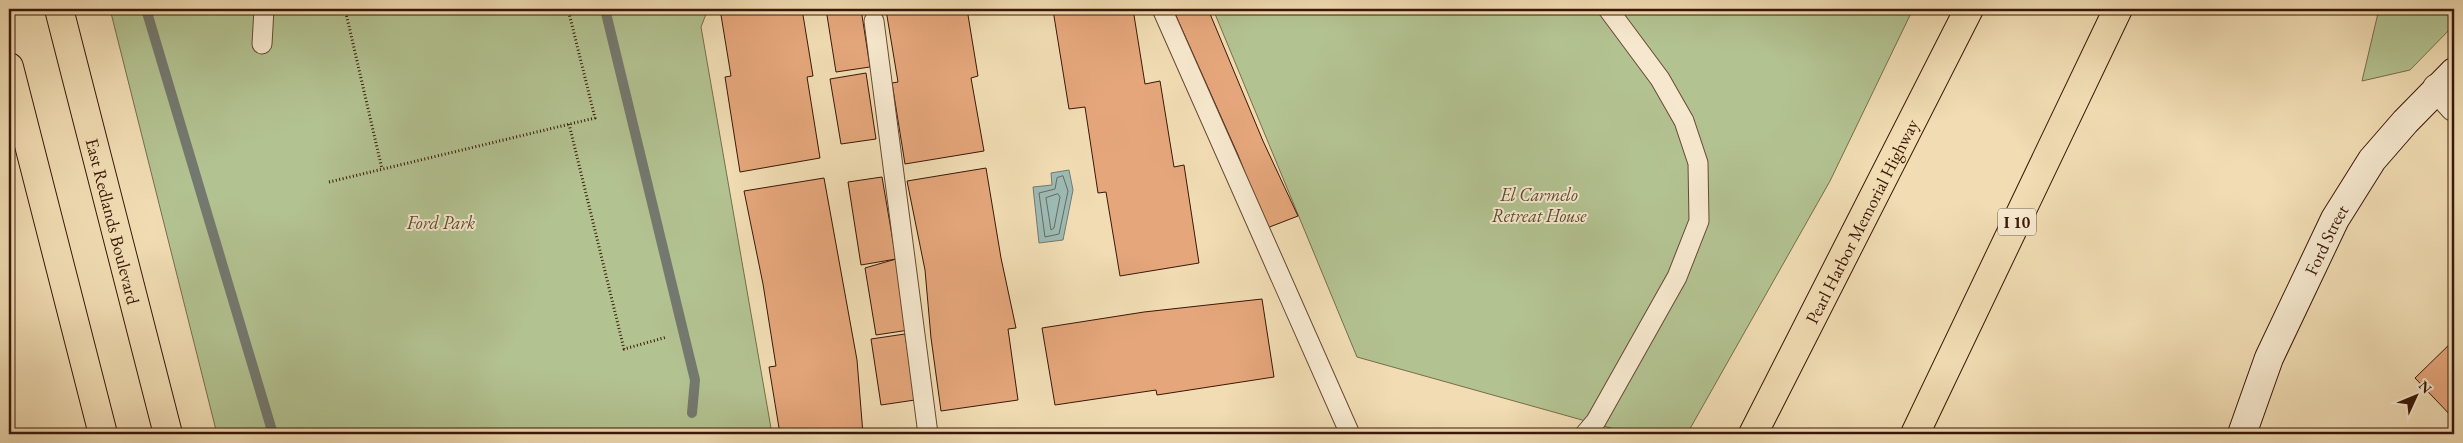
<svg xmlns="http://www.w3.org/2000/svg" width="2463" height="443" viewBox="0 0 2463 443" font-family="'EB Garamond',serif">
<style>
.green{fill:#b3c291;stroke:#766d4c}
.water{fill:#9cbab4;stroke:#74796f}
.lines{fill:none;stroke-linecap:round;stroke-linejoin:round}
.shore{stroke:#6a695e;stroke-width:1}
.stream{stroke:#74796f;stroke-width:10}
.building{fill:#e5a67b;stroke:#391807}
.lane-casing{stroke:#674932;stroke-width:21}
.street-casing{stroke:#674932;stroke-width:30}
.secondary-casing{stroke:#391807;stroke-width:30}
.primary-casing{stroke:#391807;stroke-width:30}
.highway-casing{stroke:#391807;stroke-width:30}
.path{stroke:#391807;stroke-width:3;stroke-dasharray:1 2.5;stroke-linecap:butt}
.lane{stroke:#f6e8ce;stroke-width:19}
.street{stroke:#f6e8ce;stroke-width:28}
.secondary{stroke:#f6e8ce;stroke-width:28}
.primary{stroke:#f1dcb3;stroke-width:28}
.highway{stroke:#f1dcb3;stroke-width:28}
.labels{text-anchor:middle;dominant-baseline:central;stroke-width:4;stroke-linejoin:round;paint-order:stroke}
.shield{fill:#f6e8ce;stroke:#725643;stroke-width:1}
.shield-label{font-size:16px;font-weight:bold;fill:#391807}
.park-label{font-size:18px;font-style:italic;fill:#5e4b30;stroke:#f6e8ce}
.street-label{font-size:18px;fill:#391807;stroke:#f6e8ce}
</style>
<rect width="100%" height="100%" fill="#f1dcb3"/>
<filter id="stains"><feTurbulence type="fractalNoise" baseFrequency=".004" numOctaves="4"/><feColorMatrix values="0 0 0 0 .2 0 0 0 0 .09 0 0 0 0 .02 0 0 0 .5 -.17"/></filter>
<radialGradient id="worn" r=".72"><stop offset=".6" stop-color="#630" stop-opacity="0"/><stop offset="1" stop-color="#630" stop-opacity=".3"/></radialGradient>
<!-- green -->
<path class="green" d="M110,9H708L701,27L772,434H217Z
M1213,9H1913L1830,181L1687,434H1632L1357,357Z
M2379,9H2454V25L2410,70L2362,81Z"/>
<!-- water -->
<path class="water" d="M1069,170L1073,190L1063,240L1039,243L1033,187L1052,185L1051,173Z"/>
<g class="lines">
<!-- shore -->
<path class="shore" d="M1063,176L1068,191L1059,234L1045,237L1039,193L1055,189L1057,178Z
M1058,194L1060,197L1054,228L1051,230L1046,198Z"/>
<!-- stream -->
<path class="stream" d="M146,9L273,434
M605,9L695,380L692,413"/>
</g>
<!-- building -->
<path class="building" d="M720,9H802L813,76L807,77L820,158L740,172L725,77L731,76Z
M826,9H861L870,67L836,72Z
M892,9H967L978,76L971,78L984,151L905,164L892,83L898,82L886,10Z
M1064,9H1133L1145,84L1160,81L1174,167L1184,165L1199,263L1120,276L1106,192L1098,193L1085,107L1069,109L1053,10Z
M1173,9H1208L1263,141L1298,216L1267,228L1238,155Z
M866,73L876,139L841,144L830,79Z
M986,168L1001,258L1016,328L1008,329L1018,400L941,411L931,338L925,270L907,181Z
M882,177L896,259L861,265L848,182Z
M824,178L857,360L863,434H780L769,367L776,366L763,284L744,191Z
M896,259L909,330L876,335L865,268Z
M1262,299L1274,377L1157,395L1156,390L1055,405L1042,328L1144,312Z
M905,334L915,400L881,405L871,339Z
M2454,340V419L2415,378Z"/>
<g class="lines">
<!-- lane casing -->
<g class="lane-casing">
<path id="lane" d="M1162,9L1350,434
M874,21L928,434
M262,44L264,9
M1585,434L1596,421L1677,277L1699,221L1698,163L1684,121L1660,79L1608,9"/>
</g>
<!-- street casing -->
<g class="street-casing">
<path id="street" d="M2437,88L2454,107"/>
</g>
<!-- secondary casing -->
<g class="secondary-casing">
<g id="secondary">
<path id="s1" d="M2242,434L2269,358L2335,219L2372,160L2405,122L2454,72"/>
</g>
</g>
<!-- primary casing -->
<g class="primary-casing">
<g id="primary">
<path id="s2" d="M59,9L168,434"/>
<path d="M9,67L103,434"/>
</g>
</g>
<!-- highway casing -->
<g class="highway-casing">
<g id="highway">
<path id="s3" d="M1753,434L1969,9"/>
<path d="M1915,434L2118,9"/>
</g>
</g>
<!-- path -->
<path class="path" d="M345,9L382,169
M569,124L624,349L667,337
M329,182L595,118L568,9"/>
<!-- lane -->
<use href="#lane" class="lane"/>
<!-- street -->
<use href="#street" class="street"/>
<!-- secondary -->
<use href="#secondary" class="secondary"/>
<!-- primary -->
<use href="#primary" class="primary"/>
<!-- highway -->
<use href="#highway" class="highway"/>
</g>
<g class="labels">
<!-- shield labels -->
<rect class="shield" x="1998" y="208.5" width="38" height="27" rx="4"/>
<g class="shield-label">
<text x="2017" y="222">I 10</text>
</g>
<!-- park labels -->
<g class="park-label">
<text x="1539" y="194">El Carmelo<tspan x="1539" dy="21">Retreat House</tspan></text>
<text x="441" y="222">Ford Park</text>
</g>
<!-- street labels -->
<g class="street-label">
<text stroke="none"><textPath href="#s3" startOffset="239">Pearl Harbor Memorial Highway</textPath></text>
<text stroke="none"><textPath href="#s2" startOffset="219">East Redlands Boulevard</textPath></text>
<text stroke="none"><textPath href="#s1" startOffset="212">Ford Street</textPath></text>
</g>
</g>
<!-- margin -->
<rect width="2463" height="443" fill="none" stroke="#f1dcb3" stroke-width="30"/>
<rect x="10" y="10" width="2443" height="423" fill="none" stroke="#391807" stroke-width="2.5"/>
<rect x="15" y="15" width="2433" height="413" fill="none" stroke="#391807"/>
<!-- north arrow -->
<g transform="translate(2416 396) rotate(46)" stroke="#f6e8ce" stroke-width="4" paint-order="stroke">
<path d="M0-4L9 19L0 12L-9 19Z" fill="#391807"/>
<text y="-8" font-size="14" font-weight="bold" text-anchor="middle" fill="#391807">N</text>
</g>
<rect width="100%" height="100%" filter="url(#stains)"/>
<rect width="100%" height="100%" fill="url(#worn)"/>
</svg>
